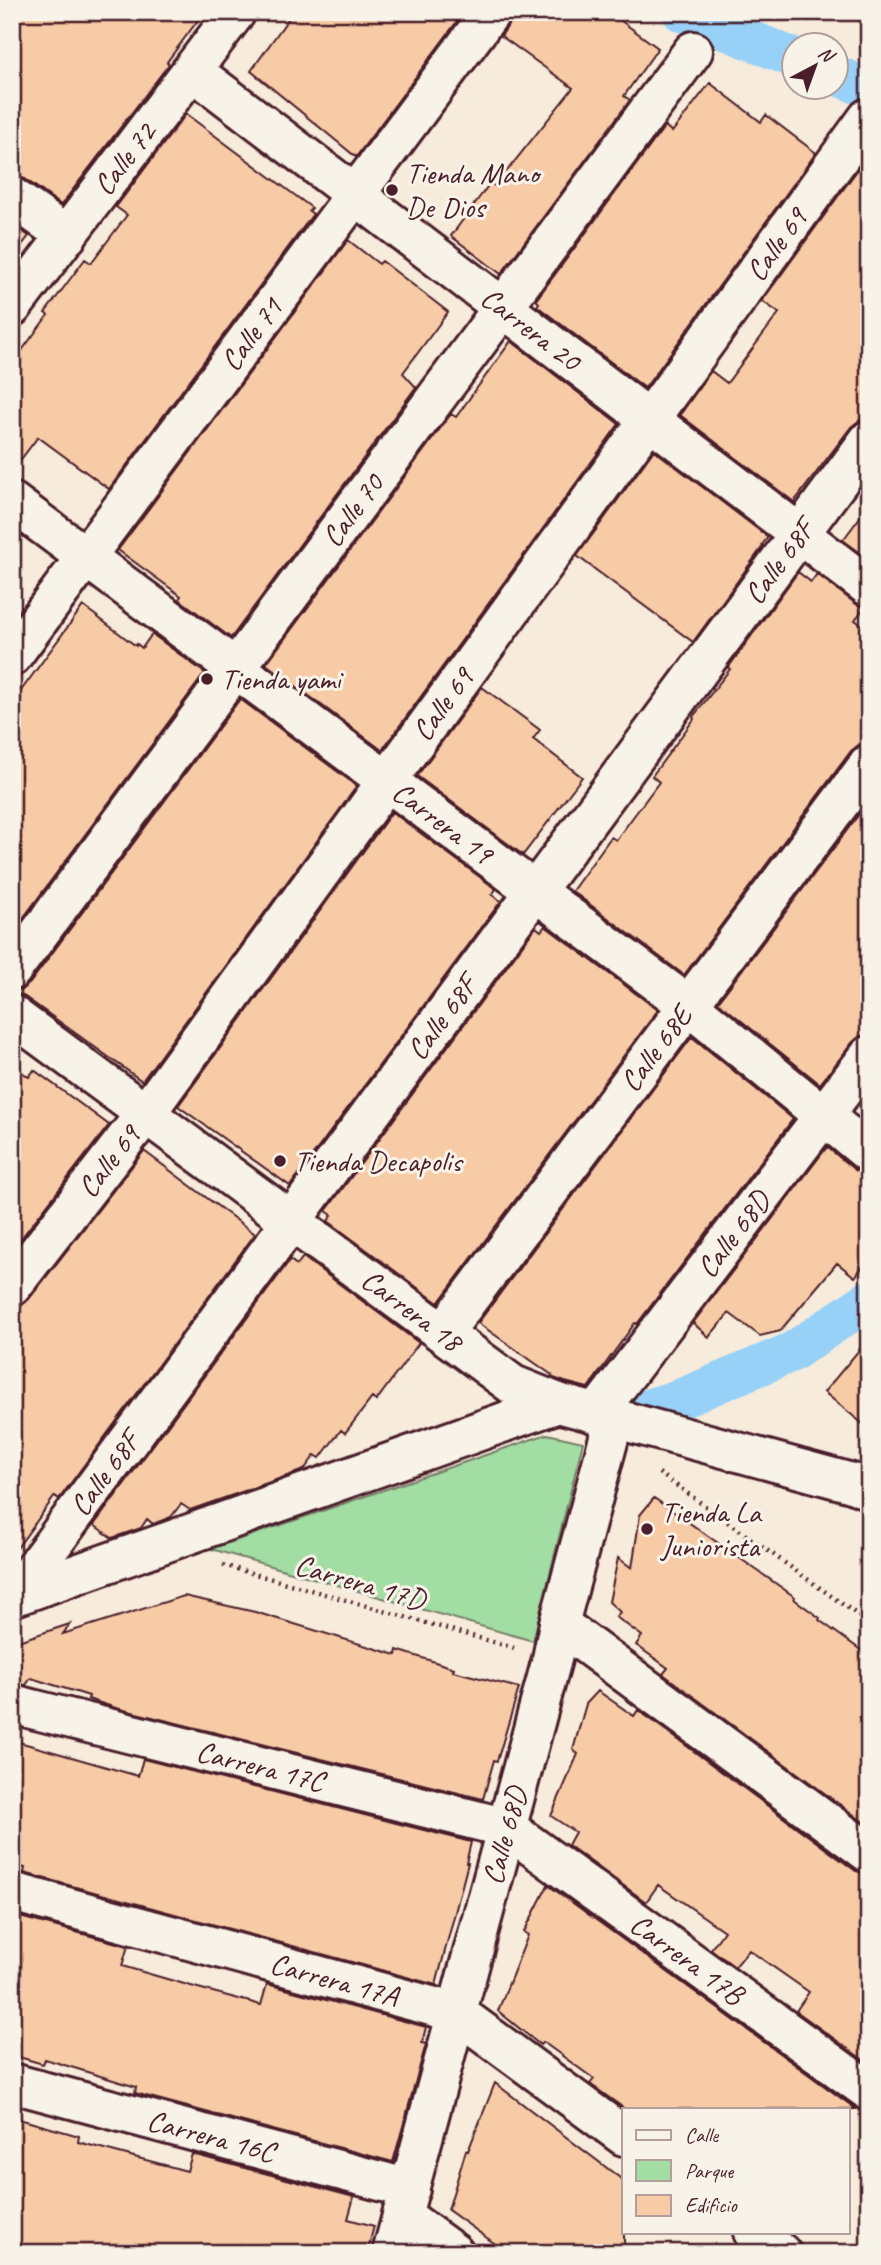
<svg xmlns="http://www.w3.org/2000/svg" width="881" height="2265" viewBox="0 0 881 2265" font-family="Caveat,sans-serif">
<style>
.green{fill:#a2dda3;stroke:#767e67;stroke-width:2}
.lines{fill:none;stroke-linecap:round;stroke-linejoin:round}
.canal{stroke:#97d1f7;stroke-width:40}
.building{fill:#f8cba7;stroke:#4a1f2b;stroke-width:2}
.minor-casing{stroke:#4a1f2b;stroke-width:44}
.path{stroke:#4a1f2b;stroke-width:4.5;stroke-dasharray:2 5;stroke-linecap:butt}
.minor{stroke:#f7f3e8;stroke-width:38}
.poi-dot{fill:#4a1f2b;stroke:#f7f3e8;stroke-width:2.5}
.labels{text-anchor:middle;dominant-baseline:central;stroke-width:6;stroke-linejoin:round;paint-order:stroke}
.street-label{font-size:30px;fill:#4a1f2b;stroke:#f7f3e8}
.poi-label{font-size:30px;fill:#4a1f2b;stroke:#f7f3e8;text-anchor:start}
</style>
<rect width="100%" height="100%" fill="#f7ebdb"/>
<filter id="ink" filterUnits="userSpaceOnUse"><feTurbulence type="fractalNoise" baseFrequency=".0143" numOctaves="2"/><feDisplacementMap in="SourceGraphic" scale="14" xChannelSelector="R" yChannelSelector="G"/><feConvolveMatrix kernelMatrix="1 2 1 2 8 2 1 2 1" color-interpolation-filters="sRGB"/></filter>
<g filter="url(#ink)">
<!-- green -->
<path class="green" d="M547,1434L583,1442L533,1641L211,1549Z"/>
<g class="lines">
<!-- canal -->
<path class="canal" d="M682,12L794,58
M836,75L869,89
M614,1419L680,1399L792,1352L869,1300"/>
</g>
<!-- building -->
<path class="building" d="M12,12H204L167,62L169,64L61,205L25,179L12,175Z
M293,12H464L356,157L251,71Z
M512,12H609L658,48L624,96L630,100L501,274L451,236L490,183L495,186L573,88L501,36L509,24Z
M710,83L761,122L766,115L816,153L645,388L537,306L539,303L536,300L665,126L672,132Z
M186,114L312,208L309,211L313,214L109,489L38,437L12,471V364L48,315L45,313L85,259L91,263L127,215L116,207Z
M869,154V419L860,420L851,427L794,502L680,415L711,371L727,383L779,313L762,301Z
M12,224L29,236L12,258Z
M348,240L379,264L382,261L448,312L403,373L416,387L231,638L179,599L181,596L118,550Z
M511,341L619,424L382,750L266,664L451,414L456,417Z
M654,450L768,537L762,545L763,546L693,642L577,556Z
M869,505V559L843,540Z
M798,572L811,582L817,574L856,604L864,608L855,620L869,630V743L860,744L851,751L684,975L572,891L611,837L616,840L659,782L652,776L694,719L693,717L730,669L728,668Z
M83,606L136,646L137,644L142,648L152,634L205,673L12,933V703Z
M482,687L540,730L533,739L582,777L523,855L417,776Z
M240,699L357,786L142,1081L25,997L12,991L21,990L30,983Z
M869,801V1035L860,1036L852,1043L820,1084L718,1002Z
M392,812L496,889L492,895L501,901L290,1186L178,1106Z
M545,926L658,1010L438,1303L328,1221L332,1215L326,1211L536,927L541,931Z
M692,1037L793,1119L637,1324L635,1323L588,1388L565,1382L551,1377L552,1375L478,1323Z
M12,1065L29,1077L34,1070L109,1125L12,1250Z
M827,1147L855,1170L869,1174V1258L855,1277L837,1263L780,1331L760,1336L729,1313L709,1337L693,1323Z
M144,1151L255,1234L59,1499L55,1496L12,1555V1307L21,1306L29,1299Z
M303,1257L419,1343L376,1401L372,1398L345,1433L341,1430L320,1458L315,1455L304,1470L190,1510L181,1504L171,1517L153,1524L147,1519L141,1528L112,1538L94,1525L290,1260L297,1265Z
M869,1338V1429L824,1392Z
M654,1498L795,1597L794,1599L820,1618L819,1620L869,1656V1826L663,1674L668,1668L636,1645L642,1636L616,1617L620,1612L609,1602L618,1558L632,1568L640,1515Z
M184,1596L255,1612L396,1655L397,1650L454,1668L453,1671L519,1688L497,1761L494,1760L483,1799L116,1708L88,1699L89,1696L31,1678L26,1685L12,1683V1643L70,1624L63,1634Z
M598,1691L634,1716L638,1710L856,1871L869,1874V2064L796,2011L809,1992L749,1950L735,1967L711,1949L724,1931L658,1885L646,1902L568,1845L575,1832L551,1816L578,1754L573,1750L586,1704Z
M12,1740L138,1776L143,1759L471,1842L466,1863H468L436,1985L24,1873L25,1868L12,1865Z
M548,1885L856,2109H857H625L590,2084L594,2079L543,2042L540,2045L498,2011L528,1935L524,1932Z
M16,1916L128,1946L122,1966L198,1988L261,2005L267,1984L426,2027L422,2043L426,2044L393,2162L135,2093L136,2087L45,2059L43,2064L12,2055V1927Z
M495,2083L624,2181V2253H508L448,2210L466,2150L468,2151Z
M12,2117L79,2136L78,2142L187,2171L192,2154L354,2197L348,2219L374,2226L367,2253H12Z"/>
<g class="lines">
<!-- minor casing -->
<g class="minor-casing">
<g id="minor">
<path id="s1" d="M193,71L869,587"/>
<path d="M12,197L67,236"/>
<path id="s2" d="M12,307L236,12"/>
<path id="s3" d="M12,502L688,1005L869,1153"/>
<path id="s4" d="M12,656L491,12"/>
<path id="s5" d="M12,970L693,51"/>
<path id="s6" d="M12,1015L513,1385L558,1403L852,1483L869,1490"/>
<path id="s7" d="M12,1286L146,1113L868,118"/>
<path id="s8" d="M443,1333L869,764"/>
<path id="s9" d="M596,1414L869,1056"/>
<path id="s10" d="M14,1596L869,440"/>
<path d="M12,1597L558,1403"/>
<path d="M559,1624L869,1853"/>
<path id="s11" d="M12,1704L507,1828L869,2091"/>
<path id="s12" d="M12,1892L457,2013L624,2136"/>
<path id="s13" d="M12,2083L410,2189"/>
<path d="M402,2215L454,2253"/>
<path d="M753,2232L781,2253"/>
<path id="s14" d="M392,2253L552,1659L559,1624L614,1419"/>
</g>
</g>
<!-- path -->
<path class="path" d="M659,1473L869,1623
M223,1565L514,1648"/>
<!-- minor -->
<use href="#minor" class="minor"/>
</g>
</g>
<!-- markers -->
<g class="poi-dot">
<circle cx="392" cy="190" r="7"/>
<circle cx="207" cy="679" r="7"/>
<circle cx="280" cy="1161" r="7"/>
<circle cx="647" cy="1529" r="7"/>
</g>
<g class="labels">
<!-- street labels -->
<g class="street-label">
<text stroke="none"><textPath href="#s2" startOffset="186">Calle 72</textPath></text>
<text stroke="none"><textPath href="#s7" startOffset="1292">Calle 69</textPath></text>
<text stroke="none"><textPath href="#s1" startOffset="425">Carrera 20</textPath></text>
<text stroke="none"><textPath href="#s4" startOffset="401">Calle 71</textPath></text>
<text stroke="none"><textPath href="#s5" startOffset="572">Calle 70</textPath></text>
<text stroke="none"><textPath href="#s10" startOffset="1286">Calle 68F</textPath></text>
<text stroke="none"><textPath href="#s7" startOffset="724">Calle 69</textPath></text>
<text stroke="none"><textPath href="#s3" startOffset="537">Carrera 19</textPath></text>
<text stroke="none"><textPath href="#s10" startOffset="719">Calle 68F</textPath></text>
<text stroke="none"><textPath href="#s8" startOffset="355">Calle 68E</textPath></text>
<text stroke="none"><textPath href="#s7" startOffset="158">Calle 69</textPath></text>
<text stroke="none"><textPath href="#s9" startOffset="226">Calle 68D</textPath></text>
<text stroke="none"><textPath href="#s6" startOffset="497">Carrera 18</textPath></text>
<text stroke="none"><textPath href="#s10" startOffset="152">Calle 68F</textPath></text>
<text transform="translate(360 1582) rotate(16)">Carrera 17D</text>
<text stroke="none"><textPath href="#s11" startOffset="256">Carrera 17C</textPath></text>
<text stroke="none"><textPath href="#s14" startOffset="432">Calle 68D</textPath></text>
<text stroke="none"><textPath href="#s11" startOffset="733">Carrera 17B</textPath></text>
<text stroke="none"><textPath href="#s12" startOffset="334">Carrera 17A</textPath></text>
<text stroke="none"><textPath href="#s13" startOffset="206">Carrera 16C</textPath></text>
</g>
<!-- poi labels -->
<g class="poi-label">
<text x="406" y="173">Tienda Mano<tspan x="406" dy="34">De Dios</tspan></text>
<text x="221" y="679">Tienda yami</text>
<text x="294" y="1161">Tienda Decapolis</text>
<text x="661" y="1512">Tienda La<tspan x="661" dy="34">Juniorista</tspan></text>
</g>
</g>
<!-- margin -->
<rect width="881" height="2265" fill="none" stroke="#f7f3e8" stroke-width="42"/>
<rect x="21" y="21" width="839" height="2223" fill="none" stroke="#4a1f2b" stroke-width="2.5" filter="url(#ink)"/>
<!-- legend -->
<rect x="622" y="2108" width="228" height="126" fill="#f7f3e8" stroke="#b29e9c" stroke-width="2"/>
<rect x="636" y="2130" width="35" height="10" fill="#f7f3e8" stroke="#b29e9c" stroke-width="2"/>
<text x="685" y="2142" font-size="21" fill="#4a1f2b">Calle</text>
<rect x="636" y="2160" width="35" height="21" fill="#a2dda3" stroke="#b29e9c" stroke-width="2"/>
<text x="685" y="2178" font-size="21" fill="#4a1f2b">Parque</text>
<rect x="636" y="2195" width="35" height="21" fill="#f8cba7" stroke="#b29e9c" stroke-width="2"/>
<text x="685" y="2212" font-size="21" fill="#4a1f2b">Edificio</text>
<!-- north arrow -->
<g transform="translate(815 66) rotate(41)"><circle r="33" fill="#f7f3e8" stroke="#b29e9c" stroke-width="2"/>
<path d="M0-5L12 26L0 18L-12 26Z" fill="#4a1f2b"/>
<text y="-10" font-size="19" font-weight="bold" text-anchor="middle" fill="#4a1f2b">N</text>
</g>
</svg>
